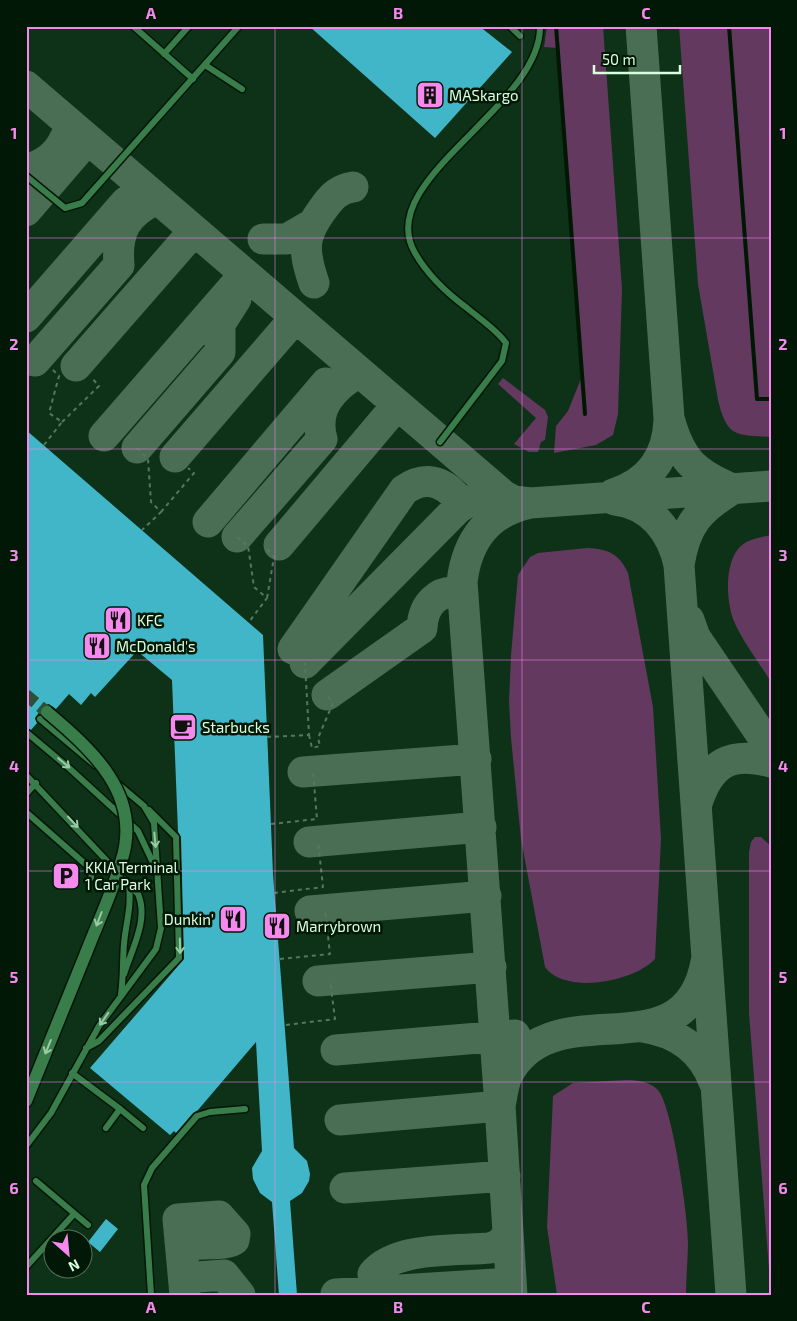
<svg xmlns="http://www.w3.org/2000/svg" width="797" height="1321" viewBox="0 0 797 1321" font-family="'Exo 2',sans-serif">
<style>
.green{fill:#63395f}
.lines{fill:none;stroke-linecap:round;stroke-linejoin:round}
.stream{stroke:#001704;stroke-width:4}
.taxiway{stroke:#4a6e53;stroke-width:31}
.building{fill:#42b6c9}
.street-tunnel{stroke:#2c5136;stroke-width:12;stroke-dasharray:12 6;stroke-linecap:butt}
.lane-casing{stroke:#031708;stroke-width:9}
.street-casing{stroke:#031708;stroke-width:15}
.path{stroke:#54785d;stroke-width:2;stroke-dasharray:4 4;stroke-linecap:butt}
.lane{stroke:#397d4a;stroke-width:6}
.street{stroke:#397d4a;stroke-width:12}
.street-bridge-casing{stroke:#031708;stroke-width:15;stroke-linecap:butt}
.street-bridge{stroke:#397d4a;stroke-width:12}
.oneway{stroke:#9acaa5}
.grid{fill:none;stroke:#f689ed;stroke-width:1;stroke-opacity:0.55}
.labels{text-anchor:middle;dominant-baseline:central;stroke-width:5;stroke-linejoin:round;paint-order:stroke}
.poi-label{font-size:15px;fill:#dbfee1;stroke:#001805;text-anchor:start}
.neatline{fill:none;stroke:#f689ed;stroke-width:2}
.grid-label{font-size:16px;text-anchor:middle;font-weight:bold;fill:#f689ed}
</style>
<rect width="100%" height="100%" fill="#0d3218"/>
<!-- green -->
<path class="green" d="M547,26H603L622,289L618,414L613,435L596,445L554,453L556,426L568,411L582,376L558,48L544,47Z
M679,26H771V437C735,435 727,437 718,400L698,284Z
M503,378L545,410L548,417L545,440L541,442L538,452H529L514,444L536,418L498,384Z
M771,535V682C759,662 742,641 733,619C726,599 724,560 742,545C749,539 761,537 771,535Z
M587,548C607,549 619,553 628,573L653,707L661,839L655,959C634,982 565,995 545,967L521,839L511,738L509,701L511,655L518,575L530,557L538,553Z
M755,837H761L771,846V1295L749,1013V852L751,842Z
M625,1080C636,1080 648,1081 657,1089C672,1102 688,1217 688,1241C688,1259 686,1277 686,1295H557L547,1227L553,1096L573,1083Z"/>
<g class="lines">
<!-- stream -->
<path class="stream" d="M556,26L585,414
M729,26L757,399H771"/>
<!-- taxiway -->
<path class="taxiway" d="M641,26L669,418C680,459 694,473 733,489
M26,86L503,495L514,501L530,503
M26,170C44,164 57,156 65,138
M26,211L87,140
M263,239H287L311,225
M314,283C302,248 303,235 325,206C333,195 340,189 353,187
M26,317L126,202
M35,361L119,265C116,231 126,213 157,199
M76,366L193,232
M104,436L244,275
M137,448L220,352V324L236,299
M175,457L295,318
M613,494C650,483 668,456 669,419
M615,500C651,504 672,532 679,565
M208,522L326,383
M237,537L322,439C313,407 334,387 359,372
M279,545L397,405
M689,620L695,637L771,749
M293,649L404,490C424,476 442,480 457,498
M305,663L457,509C473,498 484,493 503,495
M327,695L422,628C423,605 438,587 463,594
M303,772L476,759
M697,803C710,763 730,751 771,762
M309,842L481,827
M310,911L486,896
M318,981L491,967
M642,1027C677,1032 702,1049 714,1082
M336,1050L515,1035
M340,1120L500,1106L462,582C467,540 488,512 530,503L771,486
M345,1188L505,1176
M182,1256L192,1245C204,1243 227,1245 234,1240L235,1234L219,1216L178,1219L185,1295
M184,1278L224,1275L240,1295
M375,1292L373,1274C396,1246 456,1251 490,1248L502,1243L508,1232
M336,1294L511,1283
M512,1295L500,1106C502,1097 503,1085 507,1076C552,986 685,1078 706,962
M731,1295L679,565C685,525 699,509 733,489"/>
</g>
<!-- building -->
<path class="building" d="M309,26H479L512,52L435,138Z
M26,430L263,635L273,874L294,1148L307,1161L310,1174L309,1181L302,1193L290,1201L297,1295H279L272,1202L260,1193L253,1179L252,1168L262,1151L256,1042L198,1110L193,1113L176,1133L174,1131L170,1135L90,1068L184,959L181,837L178,832L172,680L137,651L95,697L91,693L81,705L69,694L56,709L49,704L44,705L35,718L37,723L31,730L26,727Z
M106,1219L118,1229L100,1252L88,1242Z"/>
<g class="lines">
<!-- street-tunnel -->
<path class="street-tunnel" d="M26,695L47,712"/>
<!-- lane casing -->
<g class="lane-casing">
<path id="lane" d="M133,26L193,79
M510,26L520,36
M164,54L189,26
M205,65L242,89
M26,176L65,208L82,203L239,26
M440,442L502,361L506,343C496,329 480,319 467,308C448,294 427,274 415,253C372,180 542,107 540,26
M40,719L95,765
M26,732L69,768L138,831L155,867
M26,775L138,894C149,919 132,949 124,974
M26,794L36,783
M26,812L92,870L91,878
M121,994C124,974 122,955 125,935C128,915 131,905 129,884
M86,1048L99,1041L179,958L176,837L149,810
M72,1073L120,1109L106,1128
M120,1109L143,1128
M26,1146L51,1113L99,1026L156,949L161,928L154,823L144,806L118,784
M36,1181L88,1225
M26,1267L74,1214
M151,1295L144,1185L152,1168L197,1116L210,1112L245,1109"/>
</g>
<!-- street casing -->
<g class="street-casing">
<path id="street" d="M26,1101L86,953"/>
</g>
<!-- path -->
<path class="path" d="M62,422L99,386L91,377
M44,445L62,422L49,413L59,376L51,368
M137,448L148,459L151,502L161,512L142,530
M161,512L194,473L188,468
M237,537L248,546L254,587L267,598L249,622
M267,549L274,557L267,598
M309,735L312,748L320,746L318,738L333,703L327,695
M267,737L309,735L305,663
M271,824L317,819L313,771
M274,893L323,887L318,841
M280,959L330,954L325,910
M286,1025L335,1019L330,980"/>
<!-- lane -->
<use href="#lane" class="lane"/>
<!-- street -->
<use href="#street" class="street"/>
<!-- street-bridge casing -->
<g class="street-bridge-casing">
<path id="street-bridge" d="M47,712C91,749 142,794 122,859C113,891 98,922 86,953"/>
</g>
<!-- street-bridge -->
<use href="#street-bridge" class="street-bridge"/>
</g>
<!-- one-way arrows -->
<defs><path id="oneway-shaft" d="M-6 0H5M1.5-3L5.5 0L1.5 3" fill="none" stroke-width="1.6" stroke-linecap="round" stroke-linejoin="round" transform="scale(1.25)"/></defs>
<g class="oneway">
<use href="#oneway-shaft" transform="translate(64 763) rotate(40)"/>
<use href="#oneway-shaft" transform="translate(73 822) rotate(47)"/>
<use href="#oneway-shaft" transform="translate(155 840) rotate(85)"/>
<use href="#oneway-shaft" transform="translate(99 919) rotate(111)"/>
<use href="#oneway-shaft" transform="translate(180 946) rotate(89)"/>
<use href="#oneway-shaft" transform="translate(104 1019) rotate(125)"/>
<use href="#oneway-shaft" transform="translate(48 1047) rotate(112)"/>
</g>
<!-- grid -->
<path class="grid" d="M275,26V1295M522,26V1295M26,238H771M26,449H771M26,660H771M26,871H771M26,1082H771"/>
<!-- icons -->
<defs>
<g id="building-square" transform="scale(1.4375)"><rect x="-9" y="-9" width="18" height="18" rx="4" fill="#f689ed" stroke="#001805"/><path d="M-4-6H4V6H1V3H-1V6H-4ZM-2.5-4.3h1.7v1.8h-1.7ZM.8-4.3h1.7v1.8H.8ZM-2.5-1h1.7V.8h-1.7ZM.8-1h1.7V.8H.8Z" fill="#111"/></g>
<g id="restaurant-square" transform="scale(1.4375)"><rect x="-9" y="-9" width="18" height="18" rx="4" fill="#f689ed" stroke="#001805"/><path d="M-5-6h1v4h1v-4h1v4h1v-4h1v5L-1.5 .5V6h-2V.5L-5-1ZM5-6V6H3V1.5H1.5Q1.5-4 5-6Z" fill="#111"/></g>
<g id="cafe-square" transform="scale(1.4375)"><rect x="-9" y="-9" width="18" height="18" rx="4" fill="#f689ed" stroke="#001805"/><path d="M-5.5-4.5H6V0H3Q3 3.5 0 3.5H-2.5Q-5.5 3.5-5.5 0ZM3-3.2v2h1.7v-2ZM-6 4.5H4V6H-6Z" fill="#111"/></g>
<g id="parking-square" transform="scale(1.4375)"><rect x="-9" y="-9" width="18" height="18" rx="4" fill="#f689ed" stroke="#001805"/><path d="M-3.5-5.5H1a3.5 3.5 0 0 1 0 7H-1V5.5H-3.5ZM-1-3.4V-.6H.8a1.4 1.4 0 0 0 0-2.8Z" fill="#111"/></g>
</defs>
<g fill-rule="evenodd">
<use href="#building-square" x="430" y="95"/>
<use href="#restaurant-square" x="118" y="620"/>
<use href="#restaurant-square" x="97" y="646"/>
<use href="#cafe-square" x="183" y="727"/>
<use href="#parking-square" x="66" y="876"/>
<use href="#restaurant-square" x="233" y="919"/>
<use href="#restaurant-square" x="277" y="926"/>
</g>
<g class="labels">
<!-- poi labels -->
<g class="poi-label">
<text x="449" y="95">MASkargo</text>
<text x="137" y="620">KFC</text>
<text x="116" y="646">McDonald's</text>
<text x="202" y="727">Starbucks</text>
<text x="85" y="867">KKIA Terminal<tspan x="85" dy="17">1 Car Park</tspan></text>
<text x="214" y="919" text-anchor="end">Dunkin'</text>
<text x="296" y="926">Marrybrown</text>
</g>
</g>
<!-- border -->
<rect width="797" height="1321" fill="none" stroke="#001805" stroke-width="55"/>
<!-- north arrow -->
<g transform="translate(68 1254) rotate(153)"><circle r="24" fill="#001805" stroke="#58745d"/>
<path d="M0-4L9 19L0 12L-9 19Z" fill="#f689ed"/>
<text y="-8" font-size="14" font-weight="bold" text-anchor="middle" fill="#dbfee1">N</text>
</g>
<!-- scale -->
<path d="M594 65v8h86v-8" fill="none" stroke="#dbfee1" stroke-width="2.5"/>
<text x="602" y="65" font-size="15" fill="#dbfee1" stroke="#001805" stroke-width="4" paint-order="stroke">50 m</text>
<rect x="28" y="28" width="742" height="1266" class="neatline"/>
<g class="grid-label">
<text x="151" y="19">A</text>
<text x="398" y="19">B</text>
<text x="646" y="19">C</text>
<text x="14" y="139">1</text>
<text x="783" y="139">1</text>
<text x="14" y="350">2</text>
<text x="783" y="350">2</text>
<text x="14" y="561">3</text>
<text x="783" y="561">3</text>
<text x="14" y="772">4</text>
<text x="783" y="772">4</text>
<text x="14" y="983">5</text>
<text x="783" y="983">5</text>
<text x="14" y="1194">6</text>
<text x="783" y="1194">6</text>
<text x="151" y="1313">A</text>
<text x="398" y="1313">B</text>
<text x="646" y="1313">C</text>
</g>
</svg>
